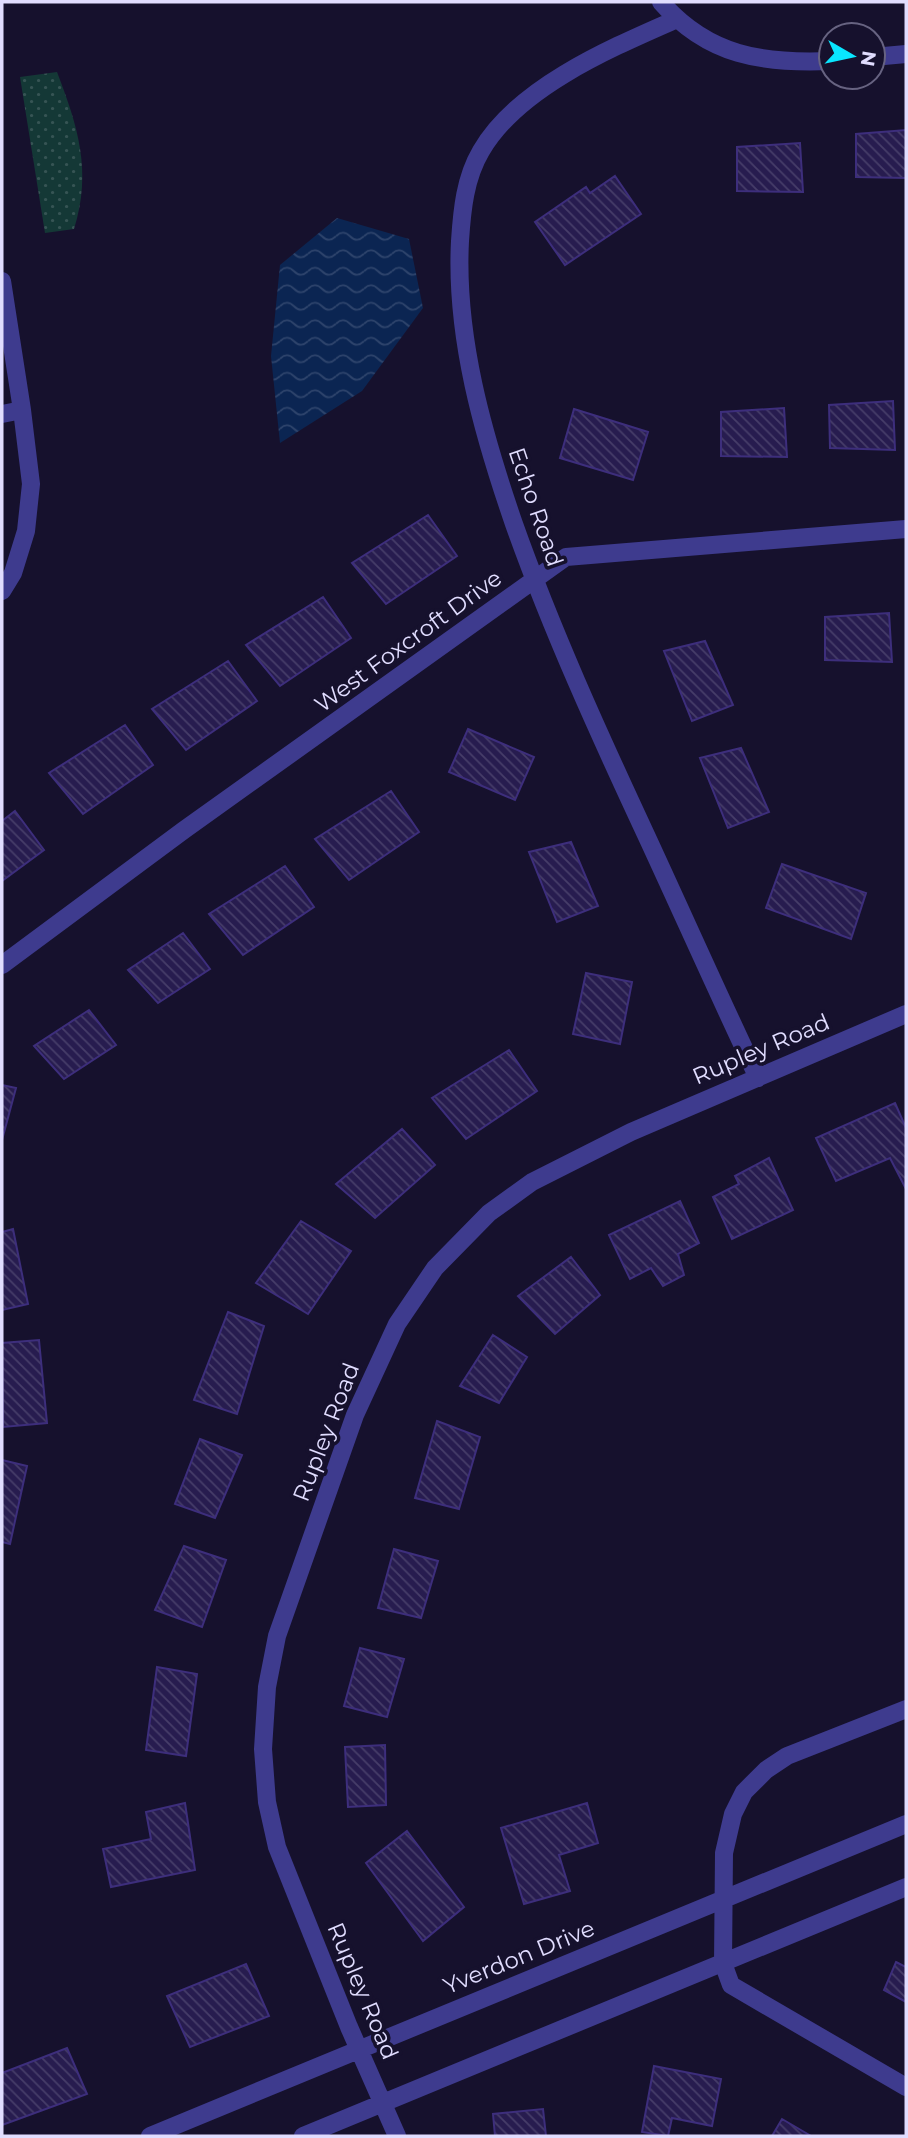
<svg xmlns="http://www.w3.org/2000/svg" width="908" height="2138" viewBox="0 0 908 2138" font-family="Montserrat,sans-serif">
<style>
.park{fill:url(#park-dots)}
.water{fill:url(#water-waves)}
.building{fill:url(#building-back-hatch);stroke:#3d2e7c;stroke-width:2}
.lines{fill:none;stroke-linecap:round;stroke-linejoin:round}
.minor{stroke:#3e3b8e;stroke-width:18}
.labels{text-anchor:middle;dominant-baseline:central;stroke-width:7;stroke-linejoin:round;paint-order:stroke}
.street-label{font-size:23px;fill:#e1ddff;stroke:#16112d}
</style>
<defs>
<pattern id="park-dots" width="8" height="8" patternUnits="userSpaceOnUse" patternTransform="scale(1.75)"><rect width="8" height="8" fill="#143836"/><path d="M2 2h.1M6 6h.1" fill="none" stroke="#365454" stroke-width="1.8" stroke-linecap="round"/></pattern>
<pattern id="water-waves" width="16" height="10" patternUnits="userSpaceOnUse" patternTransform="scale(1.75)"><rect width="16" height="10" fill="#0b2552"/><path d="M0 5q4-4 8 0t8 0" fill="none" stroke="#2e446c"/></pattern>
<pattern id="building-back-hatch" width="6" height="6" patternUnits="userSpaceOnUse" patternTransform="scale(1.75)"><rect width="6" height="6" fill="#271c4f"/><path d="M-1 5l2 2M0 0l6 6M5-1l2 2" fill="none" stroke="#463d69"/></pattern>
</defs>
<rect width="100%" height="100%" fill="#16112d"/>
<!-- park -->
<path class="park" d="M57,72C78,127 92,171 74,229L45,233L20,77Z"/>
<!-- water -->
<path class="water" d="M337,218L409,239L423,308L362,391L280,443L271,356L280,265Z"/>
<!-- building -->
<path class="building" d="M906,130V178L856,177V134Z
M800,143L803,192L737,191V147Z
M615,176L641,214L565,265L535,222L586,187L590,193Z
M893,401L895,450L830,448L829,405Z
M784,408L787,457L721,456V412Z
M574,409L648,432L633,480L560,458Z
M428,515L457,556L386,604L352,563Z
M323,597L351,638L280,686L246,645Z
M889,613L892,662L825,660V617Z
M705,641L733,705L692,721L664,651Z
M228,661L257,701L186,750L152,709Z
M125,725L153,765L83,814L49,773Z
M468,729L534,757L515,800L449,772Z
M741,748L769,812L728,828L700,758Z
M391,791L419,832L349,880L315,839Z
M15,811L44,850L2,881V821Z
M571,842L598,906L557,922L529,852Z
M782,864L866,893L851,939L766,908Z
M285,866L314,907L243,955L209,914Z
M183,933L210,969L158,1003L128,970Z
M586,973L632,982L620,1044L573,1034Z
M89,1010L116,1045L64,1079L34,1046Z
M509,1050L537,1091L466,1139L432,1098Z
M2,1085L16,1088L2,1140Z
M895,1103L906,1128V1189L890,1158L836,1181L816,1138Z
M402,1129L435,1165L375,1218L336,1184Z
M769,1158L793,1210L732,1239L713,1197L739,1184L735,1176Z
M680,1201L699,1243L678,1254L684,1275L663,1286L651,1268L630,1279L609,1235Z
M301,1221L351,1251L308,1314L256,1283Z
M13,1229L28,1304L2,1310V1232Z
M571,1257L600,1295L555,1334L518,1296Z
M228,1312L264,1326L237,1414L194,1400Z
M493,1335L527,1357L499,1403L460,1386Z
M39,1340L47,1423L3,1427L2,1343Z
M437,1421L480,1437L459,1509L415,1498Z
M200,1439L242,1455L215,1518L175,1504Z
M2,1460L27,1466L10,1544L2,1542Z
M184,1546L226,1560L202,1627L155,1610Z
M394,1549L438,1561L421,1618L378,1608Z
M360,1648L404,1659L387,1717L344,1706Z
M157,1667L197,1674L186,1756L146,1750Z
M385,1745L386,1805L348,1807L345,1747Z
M185,1803L195,1870L111,1887L103,1849L151,1839L146,1812Z
M587,1803L598,1843L559,1855L570,1891L524,1904L501,1828Z
M407,1831L464,1907L423,1941L366,1863Z
M896,1962L906,1967V2002L884,1990Z
M246,1964L269,2016L190,2047L167,1996Z
M67,2048L87,2094L2,2125V2073Z
M654,2066L721,2079L712,2126L672,2118L668,2136L642,2132Z
M543,2109L546,2136H495L493,2114Z
M782,2119L811,2136H772Z"/>
<g class="lines">
<!-- minor -->
<path class="minor" d="M661,2C708,56 763,64 831,61
M677,19C611,48 518,87 481,151C465,178 462,210 460,241C455,337 483,434 514,524C552,631 599,734 647,837C684,917 720,998 758,1078
M873,57L906,54
M2,281L22,410L31,484L26,531L13,573L2,591
M2,414L22,410
M2,965L184,830L566,557L906,529
M906,1709L787,1756L766,1770L744,1792L733,1814L724,1853L723,1963L731,1985L906,2087
M150,2136L906,1824
M303,2136L906,1887
M397,2136L349,2027L277,1847L267,1802L263,1749L267,1687L277,1636L355,1415L397,1324L435,1268L489,1213L532,1182L631,1132L906,1014"/>
</g>
<g class="labels">
<!-- street labels -->
<g class="street-label">
<text transform="translate(536 507) rotate(71)">Echo Road</text>
<text transform="translate(408 641) rotate(-36)">West Foxcroft Drive</text>
<text transform="translate(761 1049) rotate(-23)">Rupley Road</text>
<text transform="translate(326 1432) rotate(-69)">Rupley Road</text>
<text transform="translate(519 1957) rotate(-22)">Yverdon Drive</text>
<text transform="translate(363 1991) rotate(67)">Rupley Road</text>
</g>
</g>
<!-- border -->
<rect width="908" height="2138" fill="none" stroke="#e1ddff" stroke-width="7"/>
<!-- north arrow -->
<g transform="translate(852 56) rotate(99)"><circle r="33" fill="#16112d" stroke="#676381" stroke-width="2"/>
<path d="M0-5L12 26L0 18L-12 26Z" fill="#09e6ff"/>
<text y="-10" font-size="19" font-weight="bold" text-anchor="middle" fill="#e1ddff">N</text>
</g>
</svg>
